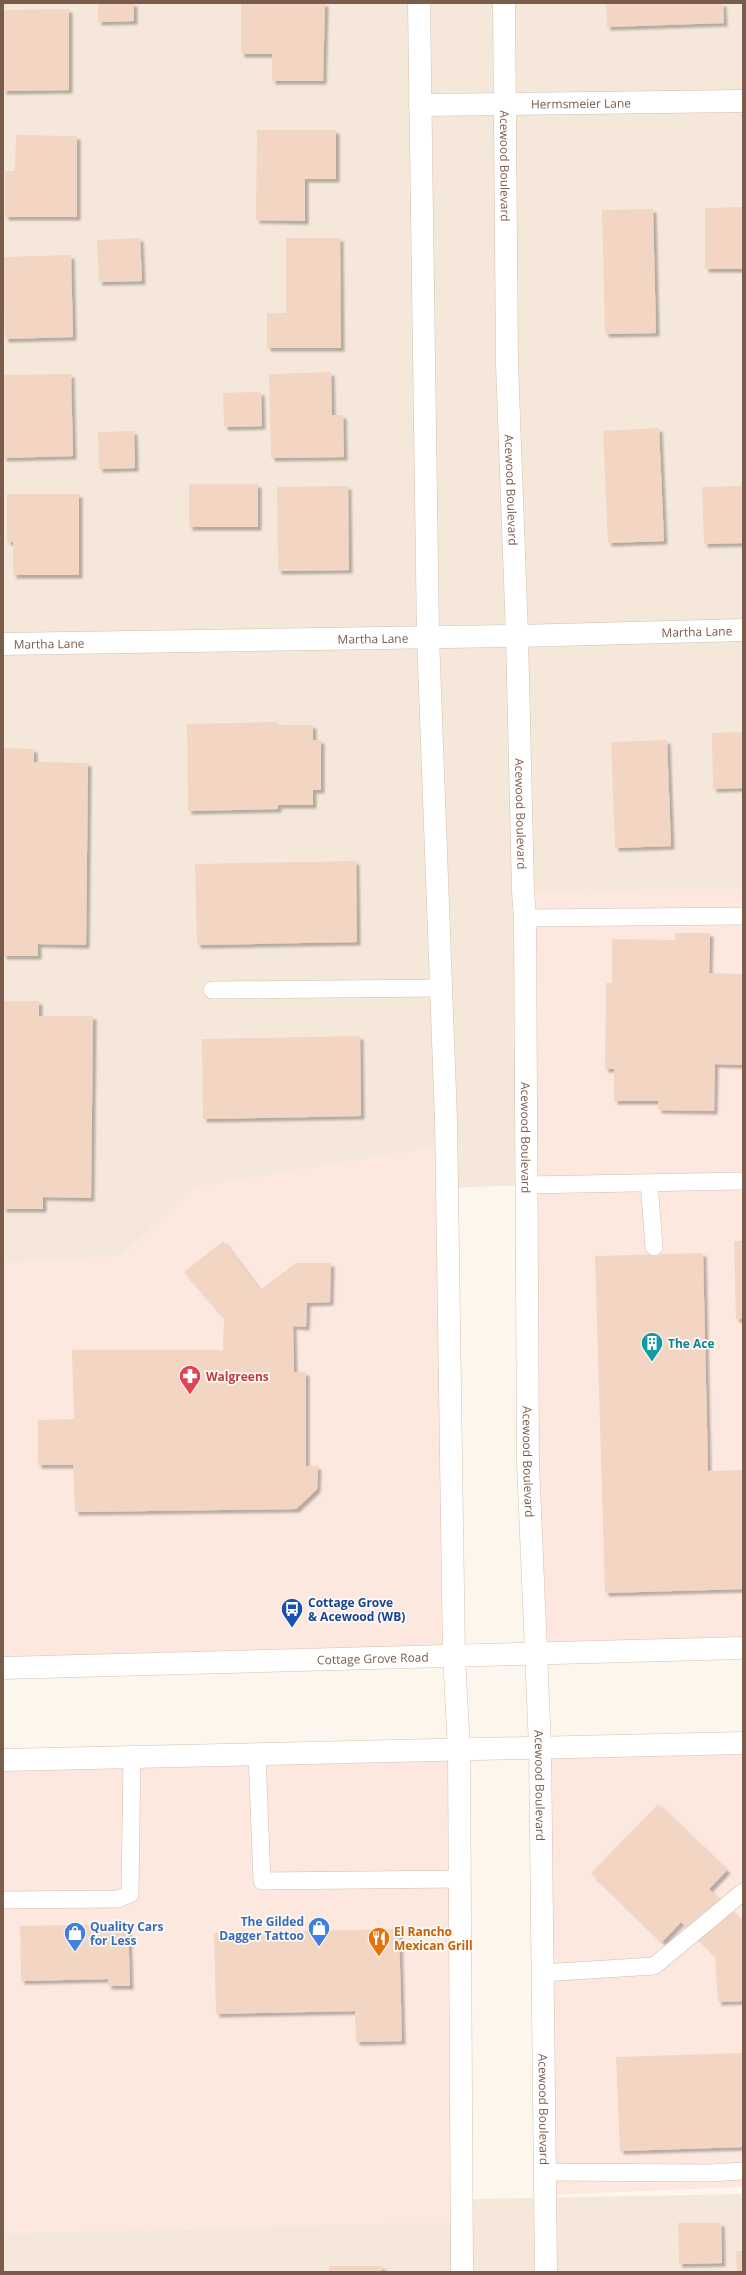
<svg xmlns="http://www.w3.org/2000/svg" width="746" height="2275" viewBox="0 0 746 2275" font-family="'Open Sans',sans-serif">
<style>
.residential{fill:#f5e8da}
.commercial{fill:#fde8e0}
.building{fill:#f3d5c3;filter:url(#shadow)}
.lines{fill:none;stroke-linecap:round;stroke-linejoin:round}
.lane-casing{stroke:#d1beb0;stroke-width:18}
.street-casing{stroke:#d1beb0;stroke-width:23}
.secondary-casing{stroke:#d6c0b0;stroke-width:23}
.lane{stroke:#fff;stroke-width:17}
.street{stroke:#fff;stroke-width:22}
.secondary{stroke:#fff;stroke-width:22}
.labels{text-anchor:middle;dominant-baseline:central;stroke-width:3.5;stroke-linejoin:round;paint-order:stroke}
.street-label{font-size:12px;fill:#7a5c4d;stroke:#fffaf3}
.culture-label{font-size:12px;font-weight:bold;fill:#0d838f;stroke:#fffaf3;text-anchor:start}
.health-label{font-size:12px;font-weight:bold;fill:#be3a42;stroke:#fffaf3;text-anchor:start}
.transit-label{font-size:12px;font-weight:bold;fill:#164399;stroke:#fffaf3;text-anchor:start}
.shop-label{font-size:12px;font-weight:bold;fill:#366cbe;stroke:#fffaf3;text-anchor:end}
.food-label{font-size:12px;font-weight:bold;fill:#c56008;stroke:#fffaf3;text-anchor:start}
</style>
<defs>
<filter id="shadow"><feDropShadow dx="3.5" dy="3.5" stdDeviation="1" flood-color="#0004"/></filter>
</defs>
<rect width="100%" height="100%" fill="#fdf6ec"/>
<!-- residential -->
<path class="residential" d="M3,3H743V889L523,891L527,1185L447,1188L194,1187L122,1256L3,1263Z
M743,2194V2272H3V2233L218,2228L217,2204Z"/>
<!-- commercial -->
<path class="commercial" d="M743,889V1648L537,1654L523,891Z
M446,1145L454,1656L3,1668V1263L122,1256L194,1187Z
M743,1743V2187L545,2195L540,1746Z
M459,1749L462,2222L3,2233V1760Z"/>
<!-- building -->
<path class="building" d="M98,3H134V21L98,22Z
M241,3H325L323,81H272V54H241Z
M606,3H723L724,23L607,27Z
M69,9V90L3,91V10Z
M257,130H336V179H305V221L256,220Z
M16,135L77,136V217H5V171H15Z
M743,207V269H705V208Z
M653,209L656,333L605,334L602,210Z
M140,238L142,281L99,282L97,240Z
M286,238H340L341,348H267V313H286Z
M71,255L73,337L5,339L3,257Z
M331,372L332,415H343L344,457L271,458L269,374Z
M71,374L73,456L3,458V375Z
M261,392L262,426L224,427L223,393Z
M659,428L664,541L608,543L603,431Z
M134,431L135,468L99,469L98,432Z
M189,484H258V527H189Z
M348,486L349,570L278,571L277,487Z
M743,486V543L704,544L702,487Z
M7,494H79V575H13V542H7Z
M277,722V725H313V740H321V790H313V805H278V809L188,811L187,724Z
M743,732V788L713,789L712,733Z
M667,740L671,846L615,848L611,742Z
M3,748L34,749V762L88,763L86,945L38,944V956H3Z
M356,861L357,942L197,945L195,864Z
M675,933H710L709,973L743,974V1065L715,1064L714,1111L658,1110V1101H614V1069H605L606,983H612V939L675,940Z
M3,1001H39V1016H93L91,1198L43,1197V1209H3Z
M360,1036L361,1116L203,1119L202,1039Z
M223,1241L260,1290L296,1263H331L330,1302L307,1303L306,1327L293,1326L294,1372H306V1466H318L317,1489L296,1509L75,1512L73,1465H38V1420L74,1419L72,1350H223L224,1318L184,1272Z
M734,1241H743V1319H736Z
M703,1253L708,1471L743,1470V1589L605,1593L595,1256Z
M658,1804L727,1870L709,1889L743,1922V2001L718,2002L715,1955L681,1922L662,1942L591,1873Z
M128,1924L130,1986H108V1979L21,1981L20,1926Z
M399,1929L402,2041L356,2042L355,2011L216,2014L214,1933Z
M743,2053V2147L620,2151L616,2057Z
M678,2223H721L722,2263L679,2264Z
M736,2251H743V2272H737Z
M329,2266H382V2272H329Z"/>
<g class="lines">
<!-- lane casing -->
<g class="lane-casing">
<path id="lane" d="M525,918L743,916
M212,990L441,988
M649,1183L654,1247
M527,1185L743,1181
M257,1753L262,1881L460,1879
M3,1900L118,1899L130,1894L132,1756
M542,1973L654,1966L743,1892
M545,2172L710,2173L743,2171"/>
</g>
<!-- street casing -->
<g class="street-casing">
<g id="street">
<path id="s1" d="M420,105L743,101"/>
<path id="s2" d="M3,644L517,636L743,630"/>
</g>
</g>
<!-- secondary casing -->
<g class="secondary-casing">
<g id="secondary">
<path d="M419,3L428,637L446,1120L454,1656L459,1749L462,2272"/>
<path id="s3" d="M504,3L507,363L517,636L523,891L525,918L528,1463L540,1746L546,2272"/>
<path id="s4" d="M3,1668L743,1648"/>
<path d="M3,1760L743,1743"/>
</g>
</g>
<!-- lane -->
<use href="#lane" class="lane"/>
<!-- street -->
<use href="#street" class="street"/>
<!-- secondary -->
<use href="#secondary" class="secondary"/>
</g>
<!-- icons -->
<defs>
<g id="building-pin" transform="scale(1.15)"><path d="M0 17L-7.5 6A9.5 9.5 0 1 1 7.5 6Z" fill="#0f9aa8" stroke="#fffaf3"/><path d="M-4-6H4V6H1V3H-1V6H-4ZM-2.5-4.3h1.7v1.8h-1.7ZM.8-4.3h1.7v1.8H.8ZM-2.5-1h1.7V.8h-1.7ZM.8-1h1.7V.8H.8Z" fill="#fff"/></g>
<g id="pharmacy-pin" transform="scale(1.15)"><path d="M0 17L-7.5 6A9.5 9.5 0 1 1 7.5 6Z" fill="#e0444e" stroke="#fffaf3"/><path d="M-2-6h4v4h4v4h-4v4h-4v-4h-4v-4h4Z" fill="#fff"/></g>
<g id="bus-pin" transform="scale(1.15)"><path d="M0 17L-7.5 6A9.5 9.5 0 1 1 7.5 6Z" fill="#1a4fb4" stroke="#fffaf3"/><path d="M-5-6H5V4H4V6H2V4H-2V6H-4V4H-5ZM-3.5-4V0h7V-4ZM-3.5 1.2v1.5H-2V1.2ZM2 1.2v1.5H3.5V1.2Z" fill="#fff"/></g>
<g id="shop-pin" transform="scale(1.15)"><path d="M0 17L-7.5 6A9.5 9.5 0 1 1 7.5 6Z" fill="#3f7fe0" stroke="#fffaf3"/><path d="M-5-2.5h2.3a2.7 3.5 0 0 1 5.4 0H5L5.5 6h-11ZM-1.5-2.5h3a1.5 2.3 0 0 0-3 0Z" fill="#fff"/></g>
<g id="restaurant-pin" transform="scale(1.15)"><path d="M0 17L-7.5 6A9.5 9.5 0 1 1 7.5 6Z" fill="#e8710a" stroke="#fffaf3"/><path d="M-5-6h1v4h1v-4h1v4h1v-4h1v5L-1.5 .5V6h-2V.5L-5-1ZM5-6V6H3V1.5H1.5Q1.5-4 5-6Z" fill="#fff"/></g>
</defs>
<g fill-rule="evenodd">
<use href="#building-pin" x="652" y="1343"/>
<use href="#pharmacy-pin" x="190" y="1376"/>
<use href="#bus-pin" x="292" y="1609"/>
<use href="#shop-pin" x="319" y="1928"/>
<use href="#shop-pin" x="75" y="1933"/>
<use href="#restaurant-pin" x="379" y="1938"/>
</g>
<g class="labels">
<!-- street labels -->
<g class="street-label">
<text stroke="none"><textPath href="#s1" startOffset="161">Hermsmeier Lane</textPath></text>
<text stroke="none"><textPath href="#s3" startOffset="163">Acewood Boulevard</textPath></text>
<text stroke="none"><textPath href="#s3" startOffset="487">Acewood Boulevard</textPath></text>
<text stroke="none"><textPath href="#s2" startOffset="694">Martha Lane</textPath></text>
<text stroke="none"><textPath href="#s2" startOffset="370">Martha Lane</textPath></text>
<text stroke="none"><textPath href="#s2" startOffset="46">Martha Lane</textPath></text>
<text stroke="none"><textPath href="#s3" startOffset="811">Acewood Boulevard</textPath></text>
<text stroke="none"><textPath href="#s3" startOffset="1135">Acewood Boulevard</textPath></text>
<text stroke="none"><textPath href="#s3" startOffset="1459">Acewood Boulevard</textPath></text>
<text stroke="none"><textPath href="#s4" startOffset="370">Cottage Grove Road</textPath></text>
<text stroke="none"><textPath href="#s3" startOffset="1783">Acewood Boulevard</textPath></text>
<text stroke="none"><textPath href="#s3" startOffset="2107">Acewood Boulevard</textPath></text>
</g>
<!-- culture labels -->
<g class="culture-label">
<text x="668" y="1343">The Ace</text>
</g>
<!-- health labels -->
<g class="health-label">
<text x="206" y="1376">Walgreens</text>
</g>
<!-- transit labels -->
<g class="transit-label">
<text x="308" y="1602">Cottage Grove<tspan x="308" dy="14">&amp; Acewood (WB)</tspan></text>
</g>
<!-- shop labels -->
<g class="shop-label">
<text x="304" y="1921">The Gilded<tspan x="304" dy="14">Dagger Tattoo</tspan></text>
<text x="90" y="1926" text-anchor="start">Quality Cars<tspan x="90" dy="14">for Less</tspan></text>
</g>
<!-- food labels -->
<g class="food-label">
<text x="394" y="1931">El Rancho<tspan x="394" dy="14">Mexican Grill</tspan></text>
</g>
</g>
<!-- border -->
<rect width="746" height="2275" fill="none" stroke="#7a5c4d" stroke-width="8"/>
</svg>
